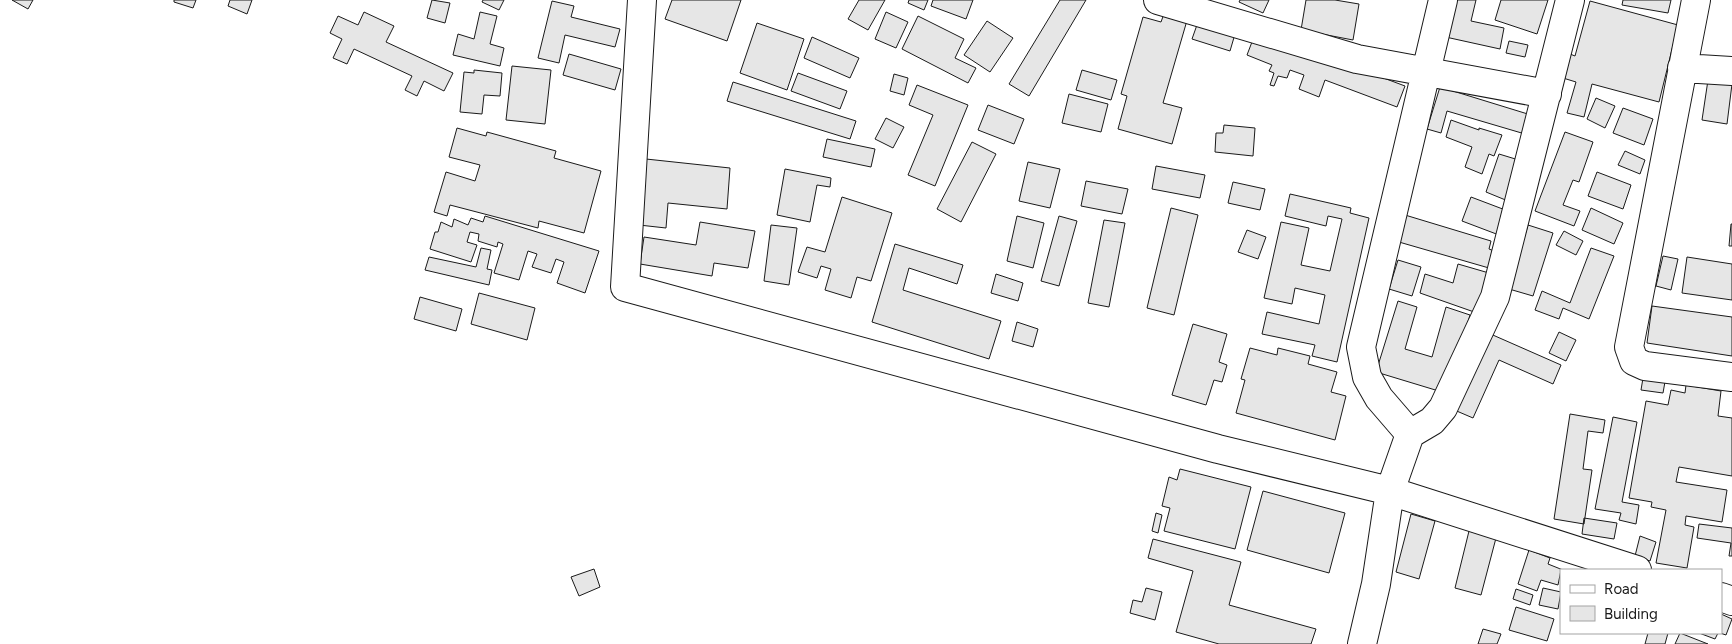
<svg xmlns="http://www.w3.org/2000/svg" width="1732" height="644" viewBox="0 0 1732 644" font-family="Figtree,sans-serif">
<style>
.building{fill:#e6e6e6;stroke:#1a1a1a}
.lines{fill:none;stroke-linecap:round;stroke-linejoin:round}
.street-casing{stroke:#1a1a1a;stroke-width:30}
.street{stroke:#fff;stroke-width:28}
</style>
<rect width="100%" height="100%" fill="#fff"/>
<path class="building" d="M 12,0 L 33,0 L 28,9 Z
M 174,0 L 196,0 L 193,8 L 174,2 Z
M 230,0 L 252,0 L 247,14 L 228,6 Z
M 432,0 L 450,3 L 445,23 L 427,18 Z
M 483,0 L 504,0 L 499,10 L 482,2 Z
M 672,0 L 741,0 L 727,41 L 665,19 Z
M 859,0 L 885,0 L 868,30 L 848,19 Z
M 909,0 L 928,0 L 924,10 L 908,3 Z
M 933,0 L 973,0 L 966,19 L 931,6 Z
M 1060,0 L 1086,0 L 1029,96 L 1009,84 Z
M 1240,0 L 1269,0 L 1263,13 L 1239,2 Z
M 1306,0 L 1335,0 L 1359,4 L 1353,40 L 1301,30 Z
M 1449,0 L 1476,0 L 1471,21 L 1504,28 L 1500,49 L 1441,36 Z
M 1501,0 L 1548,0 L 1537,34 L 1495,20 Z
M 1623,0 L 1671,0 L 1668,13 L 1622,5 Z
M 552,1 L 574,6 L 571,17 L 620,29 L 615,47 L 565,35 L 559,63 L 538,58 Z
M 1590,1 L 1678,25 L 1659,102 L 1592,84 L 1584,117 L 1567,113 L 1576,82 L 1563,78 L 1570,54 L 1575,56 Z
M 1165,11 L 1188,17 L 1163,103 L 1182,108 L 1172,144 L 1118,129 L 1127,96 L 1121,94 L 1143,17 L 1161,22 Z
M 364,12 L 394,26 L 386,42 L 453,73 L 444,91 L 424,81 L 417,96 L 405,90 L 412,76 L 354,49 L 347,64 L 333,58 L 342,39 L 330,33 L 338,16 L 358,25 Z
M 480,12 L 497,16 L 490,44 L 504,48 L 500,66 L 453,55 L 458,34 L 474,39 Z
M 886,12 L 908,22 L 896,48 L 875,39 Z
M 918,16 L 964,39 L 955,58 L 976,68 L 968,83 L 902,49 Z
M 987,21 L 1013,38 L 990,72 L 964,55 Z
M 1198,22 L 1235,34 L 1230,51 L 1192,39 Z
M 757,23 L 804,39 L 787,90 L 740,73 Z
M 1255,34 L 1314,52 L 1405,86 L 1397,107 L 1325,80 L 1319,97 L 1299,89 L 1304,75 L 1290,70 L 1287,78 L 1278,76 L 1274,86 L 1270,85 L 1274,73 L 1269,71 L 1272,65 L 1247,55 Z
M 812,37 L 859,58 L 850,78 L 804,58 Z
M 1509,41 L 1528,45 L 1525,57 L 1506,53 Z
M 569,54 L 621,69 L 615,90 L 563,75 Z
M 512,66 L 551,70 L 545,124 L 506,120 Z
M 474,70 L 502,73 L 500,96 L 484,95 L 482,114 L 460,112 L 464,72 L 474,73 Z
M 1082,70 L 1117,80 L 1111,100 L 1076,90 Z
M 798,73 L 847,91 L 840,109 L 791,91 Z
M 894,74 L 908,78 L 904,95 L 890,91 Z
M 1708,80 L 1732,84 L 1727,124 L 1702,120 Z
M 733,82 L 856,121 L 850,139 L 727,101 Z
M 917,85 L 968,105 L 935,186 L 908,175 L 933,115 L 909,105 Z
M 1440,87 L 1531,115 L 1525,134 L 1447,111 L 1441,133 L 1427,129 Z
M 1069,94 L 1108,104 L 1101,132 L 1062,123 Z
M 1596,98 L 1615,106 L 1605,128 L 1587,119 Z
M 988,105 L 1024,119 L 1014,144 L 978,130 Z
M 1623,108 L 1653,119 L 1644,145 L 1613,133 Z
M 886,118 L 904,127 L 893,148 L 875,139 Z
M 1451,120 L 1479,130 L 1479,128 L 1502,135 L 1494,156 L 1489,154 L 1482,174 L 1465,167 L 1472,147 L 1446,137 Z
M 1224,125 L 1255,128 L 1253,156 L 1215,152 L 1216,133 L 1223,133 Z
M 457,128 L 486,136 L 487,132 L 556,151 L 554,158 L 601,171 L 584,233 L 539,221 L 538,228 L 450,205 L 447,216 L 434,212 L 446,172 L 475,181 L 480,165 L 449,157 Z
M 1565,132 L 1593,142 L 1579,182 L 1573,180 L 1563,205 L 1580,211 L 1574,226 L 1535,211 Z
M 827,139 L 875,149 L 871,167 L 823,157 Z
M 972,142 L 996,154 L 961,222 L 937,209 Z
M 1625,151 L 1645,160 L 1640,174 L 1618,165 Z
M 1499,154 L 1522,161 L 1508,201 L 1486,192 Z
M 646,159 L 730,168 L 727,209 L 668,203 L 666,228 L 639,225 Z
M 1028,162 L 1060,169 L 1050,208 L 1019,201 Z
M 1156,166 L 1205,175 L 1200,198 L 1152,189 Z
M 785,169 L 831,178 L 830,187 L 817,185 L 810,222 L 777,215 Z
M 1597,172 L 1631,185 L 1623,209 L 1588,196 Z
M 1086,181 L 1128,189 L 1122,214 L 1081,206 Z
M 1233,182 L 1265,189 L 1260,210 L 1228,203 Z
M 1290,194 L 1351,208 L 1350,213 L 1369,218 L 1337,362 L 1312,356 L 1315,345 L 1262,334 L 1267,312 L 1319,324 L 1325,295 L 1295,288 L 1292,304 L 1264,298 L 1281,222 L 1309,228 L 1301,265 L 1330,271 L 1342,219 L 1328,216 L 1326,226 L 1285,216 Z
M 842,197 L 892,213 L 871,281 L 857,277 L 851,298 L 825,290 L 831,269 L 821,266 L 817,278 L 798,272 L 807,247 L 825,252 Z
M 1471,197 L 1508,211 L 1499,235 L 1462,221 Z
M 1171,208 L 1198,215 L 1174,315 L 1147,308 Z
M 1591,208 L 1623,223 L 1614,244 L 1582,230 Z
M 1405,215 L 1491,241 L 1489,249 L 1494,251 L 1489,268 L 1392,240 Z
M 485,216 L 599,251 L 585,293 L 557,283 L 564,262 L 556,259 L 551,273 L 532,267 L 537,254 L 528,251 L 519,280 L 494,273 L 503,244 L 498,242 L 497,247 L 478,241 L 479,234 L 470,232 L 467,242 L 477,245 L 471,262 L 430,249 L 435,232 L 438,232 L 441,222 L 452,227 L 454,219 L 468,225 L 471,218 L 483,222 Z
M 1017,216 L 1044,223 L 1033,268 L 1007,261 Z
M 1059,216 L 1077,221 L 1059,286 L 1041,281 Z
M 1104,220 L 1125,223 L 1109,307 L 1088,303 Z
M 700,222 L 755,231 L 748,268 L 714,263 L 712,276 L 640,264 L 644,237 L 696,245 Z
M 1731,224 L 1732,224 L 1732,246 L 1729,246 Z
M 771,225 L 797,228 L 789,285 L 764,281 Z
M 1528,225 L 1553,233 L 1533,296 L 1509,289 Z
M 1247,230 L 1266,237 L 1258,259 L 1238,252 Z
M 1564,231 L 1583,241 L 1576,255 L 1556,245 Z
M 895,244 L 963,265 L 957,284 L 909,268 L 903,290 L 1001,321 L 989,359 L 872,322 Z
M 481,248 L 491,250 L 487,269 L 492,270 L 489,285 L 425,270 L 429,257 L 476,267 Z
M 1591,248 L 1614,256 L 1589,319 L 1563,308 L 1559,319 L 1535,310 L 1542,291 L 1570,303 Z
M 1663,256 L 1678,259 L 1671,290 L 1656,286 Z
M 1687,257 L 1732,264 L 1732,300 L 1682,293 Z
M 1398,260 L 1421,267 L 1412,296 L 1389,289 Z
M 1458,264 L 1489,273 L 1477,313 L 1420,293 L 1425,274 L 1453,283 Z
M 996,274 L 1023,283 L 1018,301 L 991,293 Z
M 479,293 L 535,308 L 527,340 L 471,324 Z
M 420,297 L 462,309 L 456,331 L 414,319 Z
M 1398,301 L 1417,307 L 1405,349 L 1432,357 L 1446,307 L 1470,315 L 1454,369 L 1442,392 L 1376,372 Z
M 1652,306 L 1732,317 L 1732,356 L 1647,343 Z
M 1017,322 L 1038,329 L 1033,347 L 1012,341 Z
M 1193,324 L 1227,334 L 1219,362 L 1227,365 L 1222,382 L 1214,380 L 1206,405 L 1172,395 Z
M 1486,332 L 1561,365 L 1553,384 L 1499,360 L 1473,418 L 1452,409 Z
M 1559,332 L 1576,340 L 1566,361 L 1549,353 Z
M 1250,348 L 1277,355 L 1278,348 L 1310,356 L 1308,364 L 1337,372 L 1331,392 L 1346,396 L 1335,440 L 1236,413 L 1245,380 L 1241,379 Z
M 1644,372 L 1666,376 L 1663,393 L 1641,390 Z
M 1686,385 L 1721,391 L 1718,416 L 1732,418 L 1732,476 L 1679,467 L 1676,482 L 1727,490 L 1722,522 L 1686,516 L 1685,525 L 1694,527 L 1687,568 L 1656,563 L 1666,510 L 1651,507 L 1652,502 L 1629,498 L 1646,401 L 1668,405 L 1671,390 L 1685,393 Z
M 1570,414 L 1605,420 L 1603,433 L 1588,431 L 1583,469 L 1592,470 L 1584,524 L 1554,519 Z
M 1613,417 L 1637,422 L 1622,502 L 1639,505 L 1636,524 L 1619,520 L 1621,513 L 1595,509 Z
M 1180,469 L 1251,487 L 1235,549 L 1164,531 L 1170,508 L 1162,506 L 1169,477 L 1177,480 Z
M 1263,491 L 1345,513 L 1329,573 L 1247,550 Z
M 1156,513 L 1162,515 L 1158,533 L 1152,531 Z
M 1411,514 L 1435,521 L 1419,579 L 1396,572 Z
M 1584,518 L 1617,523 L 1614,539 L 1582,534 Z
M 1699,524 L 1732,528 L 1732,556 L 1729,556 L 1731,543 L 1697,538 Z
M 1469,531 L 1496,538 L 1481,595 L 1455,588 Z
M 1640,536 L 1656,542 L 1650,561 L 1635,556 Z
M 1153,539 L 1241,562 L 1229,605 L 1316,629 L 1311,644 L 1219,644 L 1176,632 L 1193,571 L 1148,558 Z
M 1529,550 L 1550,558 L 1548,564 L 1563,570 L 1561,570 L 1558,585 L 1541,580 L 1537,591 L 1518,584 Z
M 594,569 L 600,587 L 579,596 L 571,577 Z
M 1146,588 L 1162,592 L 1155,620 L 1130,613 L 1133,600 L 1142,602 Z
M 1543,588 L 1561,592 L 1558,609 L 1539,605 Z
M 1516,589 L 1533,595 L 1530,605 L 1513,599 Z
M 1516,607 L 1554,619 L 1547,641 L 1509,630 Z
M 1721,614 L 1732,619 L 1726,635 L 1720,633 Z
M 1483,629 L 1501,634 L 1497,644 L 1478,644 Z
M 1648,633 L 1668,633 L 1665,644 L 1645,644 Z
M 1680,633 L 1708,644 L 1675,644 Z
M 1699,633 L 1718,633 L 1715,639 Z"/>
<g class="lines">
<g class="street-casing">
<path id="street" d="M 642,0 L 625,287 L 1218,449 L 1390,491 L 1637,570
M 1158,0 L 1357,59 L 1547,94
M 1696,0 L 1629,347 L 1634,361 L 1645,366 L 1732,377
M 1682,68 L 1732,71
M 1410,434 L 1379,398 L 1367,377 L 1361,347 L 1443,0
M 1721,597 L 1732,601
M 1362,644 L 1376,584 L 1390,491 L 1410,434 L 1432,421 L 1443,408 L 1495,297 L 1570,0"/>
</g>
<use href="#street" class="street"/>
</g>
<rect x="1560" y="569" width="162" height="65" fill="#ffffff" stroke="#a3a3a3"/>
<rect x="1570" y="585" width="25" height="8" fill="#ffffff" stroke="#a3a3a3"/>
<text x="1604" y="594" font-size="15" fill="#1a1a1a">Road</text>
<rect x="1570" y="606" width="25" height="15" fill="#e6e6e6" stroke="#a3a3a3"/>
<text x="1604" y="619" font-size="15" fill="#1a1a1a">Building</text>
</svg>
